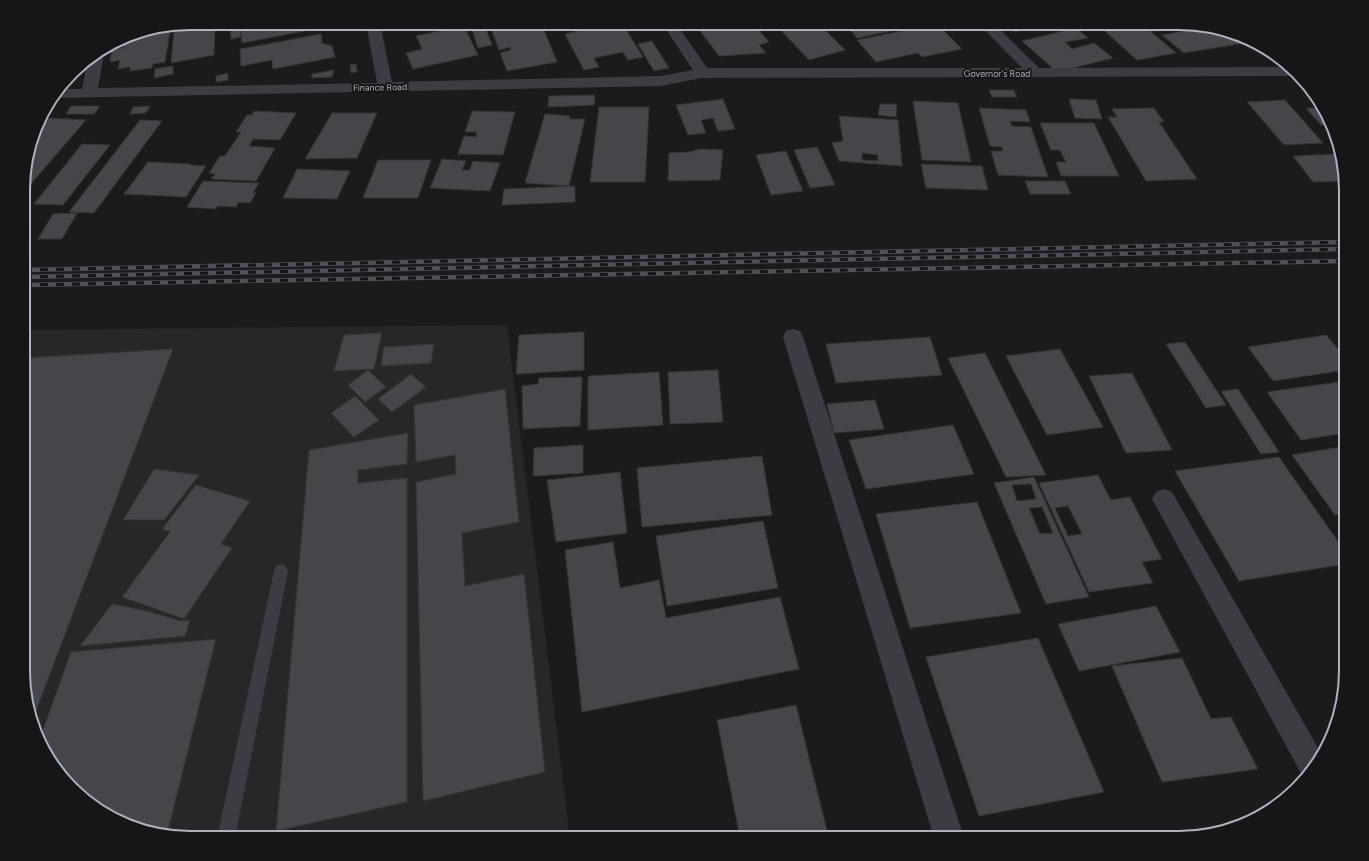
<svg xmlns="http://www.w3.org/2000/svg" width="1369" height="861" viewBox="0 0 1369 861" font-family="Figtree,sans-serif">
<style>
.built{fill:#27272a}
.building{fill:#45464a;stroke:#353539;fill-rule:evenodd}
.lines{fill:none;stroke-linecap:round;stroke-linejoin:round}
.lane{fill:#3c3d43;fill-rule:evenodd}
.street{fill:#3c3d43;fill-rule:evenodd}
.rail-casing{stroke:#4e5158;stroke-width:4.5}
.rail{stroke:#161618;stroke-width:3;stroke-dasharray:8;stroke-linecap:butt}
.labels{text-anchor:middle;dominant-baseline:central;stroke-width:4;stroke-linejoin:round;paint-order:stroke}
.far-street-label{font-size:9px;fill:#adb2bd;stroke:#161618}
.rim{fill:none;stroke:#adb2bd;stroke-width:2}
</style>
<rect width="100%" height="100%" fill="#1b1b1d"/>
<path class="built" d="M 507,325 L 570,838 L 190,838 L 147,832 L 98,810 L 46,755 L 24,692 L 24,330 Z"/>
<path class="building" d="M 230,23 L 240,23 L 241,37 L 231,39 Z
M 240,23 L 331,23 L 331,26 L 242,43 Z
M 489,23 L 541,23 L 557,62 L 507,71 L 500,53 L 511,50 L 510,47 L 499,50 Z
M 598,23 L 622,23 L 643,57 L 628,60 L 623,52 L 594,58 L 599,67 L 584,70 L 565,34 L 600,26 Z
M 629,23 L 640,23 L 642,26 L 632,28 Z
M 701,23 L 753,23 L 769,42 L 759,45 L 766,53 L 719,56 L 695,24 Z
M 774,23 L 818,23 L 845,50 L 809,60 Z
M 855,23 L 930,23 L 857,38 L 846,25 Z
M 1004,23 L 1053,23 L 1014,32 Z
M 1096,23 L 1141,23 L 1176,53 L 1137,60 Z
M 1149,23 L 1169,23 L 1175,28 L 1159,31 Z
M 215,24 L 214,55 L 171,63 L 174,30 Z
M 484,24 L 492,45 L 478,48 L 471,26 Z
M 937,24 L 962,49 L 922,57 L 918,53 L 876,62 L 857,40 Z
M 464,26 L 478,55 L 413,69 L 406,53 L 422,49 L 416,36 Z
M 1208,27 L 1222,29 L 1251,42 L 1184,53 L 1162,35 Z
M 1076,28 L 1088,38 L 1065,42 L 1072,49 L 1094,43 L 1113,58 L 1057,72 L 1022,41 Z
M 170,31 L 165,62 L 153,64 L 152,68 L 130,71 L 130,67 L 118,69 L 120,60 L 110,62 L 112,49 L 123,48 L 125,37 Z
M 321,34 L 322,43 L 332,46 L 335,57 L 273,69 L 272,60 L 241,66 L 240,49 Z
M 652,41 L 669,68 L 654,71 L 638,44 Z
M 356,64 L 357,72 L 351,73 L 350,65 Z
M 173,66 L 173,74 L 154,78 L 155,69 Z
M 334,70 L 332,77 L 312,78 L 312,74 Z
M 228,73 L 228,80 L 216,82 L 216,76 Z
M 989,90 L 1014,90 L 1017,97 L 992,97 Z
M 595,95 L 594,105 L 548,107 L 549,96 Z
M 723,99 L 735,129 L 718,131 L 713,118 L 701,120 L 706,133 L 688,135 L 676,105 Z
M 1069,99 L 1096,100 L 1102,119 L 1075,118 Z
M 1285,100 L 1323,143 L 1284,145 L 1247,102 Z
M 913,101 L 958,103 L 971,162 L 922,160 Z
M 880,104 L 897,104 L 896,117 L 878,115 Z
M 71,106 L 100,106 L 94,114 L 66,114 Z
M 150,106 L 146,113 L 130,114 L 133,107 Z
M 599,107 L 649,107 L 645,182 L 590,182 Z
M 979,108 L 1026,110 L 1030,122 L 1010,121 L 1012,126 L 1031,127 L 1048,177 L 998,175 L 991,151 L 1003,151 L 1002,147 L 990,146 Z
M 1154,108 L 1164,122 L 1159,122 L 1197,179 L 1146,181 L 1108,117 L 1117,117 L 1112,109 Z
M 1306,108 L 1324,108 L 1329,124 L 1321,125 Z
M 254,111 L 296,113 L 280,140 L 253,139 L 249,146 L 275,148 L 256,181 L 211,179 L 215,174 L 209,173 L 220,156 L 225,156 L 241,132 L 236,132 L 247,115 L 252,115 Z
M 472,111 L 515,112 L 503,155 L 458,154 L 464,136 L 476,137 L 477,132 L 465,132 Z
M 332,113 L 377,113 L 357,158 L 305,159 Z
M 545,114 L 570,116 L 569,119 L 585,119 L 569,186 L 525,183 Z
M 839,116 L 898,120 L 902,166 L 839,161 L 832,143 L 843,141 ZM 862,153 L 878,155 L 878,161 L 862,160 Z
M 49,118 L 86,120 L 24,192 L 24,169 L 35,133 Z
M 140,120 L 162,121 L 94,213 L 69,212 Z
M 1040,123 L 1094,123 L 1119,176 L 1061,176 L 1056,162 L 1066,162 L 1060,150 L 1051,150 Z
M 82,144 L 110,145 L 63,205 L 34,204 Z
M 817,147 L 835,185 L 810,188 L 794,150 Z
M 700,149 L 723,150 L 720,180 L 668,181 L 669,153 L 689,152 Z
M 786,151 L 803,191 L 771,195 L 756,155 Z
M 1338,154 L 1346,181 L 1313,182 L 1293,156 Z
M 442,159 L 466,161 L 462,170 L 470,170 L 473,161 L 500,163 L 490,191 L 430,188 Z
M 378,160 L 431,160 L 418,198 L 363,198 Z
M 148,162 L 191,164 L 190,165 L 206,166 L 186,197 L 124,194 Z
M 921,164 L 982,166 L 988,190 L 926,188 Z
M 297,169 L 350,171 L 337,199 L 283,198 Z
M 203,181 L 259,183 L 253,193 L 256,193 L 250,203 L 239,202 L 236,207 L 217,206 L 216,209 L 187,207 Z
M 1025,181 L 1065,181 L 1071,194 L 1030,194 Z
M 575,186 L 575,202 L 502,205 L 504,189 Z
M 77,213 L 62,239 L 38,239 L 53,214 Z
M 584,332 L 584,370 L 516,374 L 519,335 Z
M 382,333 L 374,369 L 334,371 L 344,335 Z
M 1326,335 L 1346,358 L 1346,370 L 1273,381 L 1248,347 Z
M 930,337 L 942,375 L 836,383 L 826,344 Z
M 1185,342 L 1226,405 L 1206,408 L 1166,344 Z
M 434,344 L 431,363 L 381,366 L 384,347 Z
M 173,349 L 33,719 L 24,692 L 24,358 Z
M 1060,349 L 1103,427 L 1047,435 L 1006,356 Z
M 985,353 L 1046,475 L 1006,477 L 948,358 Z
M 368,370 L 386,387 L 365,402 L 348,385 Z
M 718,370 L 723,422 L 670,424 L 668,372 Z
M 659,372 L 663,425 L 588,430 L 588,376 Z
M 1132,373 L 1172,450 L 1126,453 L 1089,376 Z
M 411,374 L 426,387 L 392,412 L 378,399 Z
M 582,377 L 580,426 L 523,429 L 522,386 L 538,384 L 539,378 Z
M 1346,381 L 1346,433 L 1301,440 L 1267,392 Z
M 505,389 L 519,522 L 462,533 L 465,586 L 524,574 L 545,772 L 423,801 L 416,482 L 456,474 L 455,455 L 416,462 L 414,405 Z
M 1238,389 L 1279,452 L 1261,454 L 1221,391 Z
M 355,396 L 379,420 L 354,437 L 331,413 Z
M 875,400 L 884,429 L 834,433 L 827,404 Z
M 953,425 L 974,474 L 866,489 L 849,440 Z
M 408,433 L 407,464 L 358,470 L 358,483 L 407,478 L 407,802 L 276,831 L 309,450 Z
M 583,445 L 583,473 L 533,476 L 534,448 Z
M 1346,446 L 1346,513 L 1335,515 L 1292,455 Z
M 762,456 L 772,515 L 642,527 L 637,468 Z
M 1279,457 L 1346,553 L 1346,564 L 1239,581 L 1175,471 Z
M 154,469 L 199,475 L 164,520 L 123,520 Z
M 620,472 L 627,533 L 556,542 L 547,480 Z
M 1098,475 L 1111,500 L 1130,497 L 1162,559 L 1142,562 L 1153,583 L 1089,592 L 1039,483 ZM 1068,506 L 1082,534 L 1068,536 L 1055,508 Z
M 1034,477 L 1089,597 L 1046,604 L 994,483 ZM 1031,484 L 1036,499 L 1017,501 L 1012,485 ZM 1042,507 L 1053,533 L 1040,534 L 1029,508 Z
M 196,485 L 250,501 L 221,544 L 232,548 L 184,619 L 122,597 L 170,532 L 162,529 Z
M 977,502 L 1021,613 L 910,628 L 876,514 Z
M 763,521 L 778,588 L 667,606 L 656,536 Z
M 613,542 L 620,588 L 659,580 L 666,618 L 780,597 L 799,669 L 582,712 L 565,550 Z
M 112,604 L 147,611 L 181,621 L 190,620 L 185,636 L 80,646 Z
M 1156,606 L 1180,652 L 1079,671 L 1058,624 Z
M 1038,638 L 1104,792 L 979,816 L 926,657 Z
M 216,639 L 167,835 L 147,832 L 98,810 L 46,755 L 40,738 L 71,652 Z
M 1182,658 L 1211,719 L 1231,717 L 1258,769 L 1162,782 L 1112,666 Z
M 796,705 L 828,835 L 816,838 L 740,838 L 717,720 Z"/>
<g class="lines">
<path class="lane" d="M 281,564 L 286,566 L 288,571 L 235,838 L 217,838 L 274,571 L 276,566 Z"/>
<path class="street" d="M 366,23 L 380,23 L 392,82 L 661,76 L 693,70 L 662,23 L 676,23 L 707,68 L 1022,68 L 978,23 L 993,23 L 1039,68 L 1287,67 L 1295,76 L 702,78 L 661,86 L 54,98 L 61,89 L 82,89 L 88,59 L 102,51 L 104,54 L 98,88 L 377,83 Z
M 793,329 L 800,331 L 803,337 L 964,838 L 934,838 L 783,337 L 786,331 Z
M 1164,489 L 1172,492 L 1322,755 L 1318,763 L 1303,777 L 1156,506 L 1152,499 L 1156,492 Z"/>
<g class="rail-casing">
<path id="rail" d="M 24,270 L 1346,242
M 24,277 L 1346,249
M 24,285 L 1346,261"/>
</g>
<use href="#rail" class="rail"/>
</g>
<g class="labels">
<g class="far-street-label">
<text x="997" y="73">Governor's Road</text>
<text transform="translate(380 87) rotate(-1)">Finance Road</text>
</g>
</g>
<path d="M0 0H1369V861H0ZM190 30H1179A160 160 0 0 1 1339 190V671A160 160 0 0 1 1179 831H190A160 160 0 0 1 30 671V190A160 160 0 0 1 190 30Z" fill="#161618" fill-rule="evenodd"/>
<path class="rim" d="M190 30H1179A160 160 0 0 1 1339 190V671A160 160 0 0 1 1179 831H190A160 160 0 0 1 30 671V190A160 160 0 0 1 190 30Z"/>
</svg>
